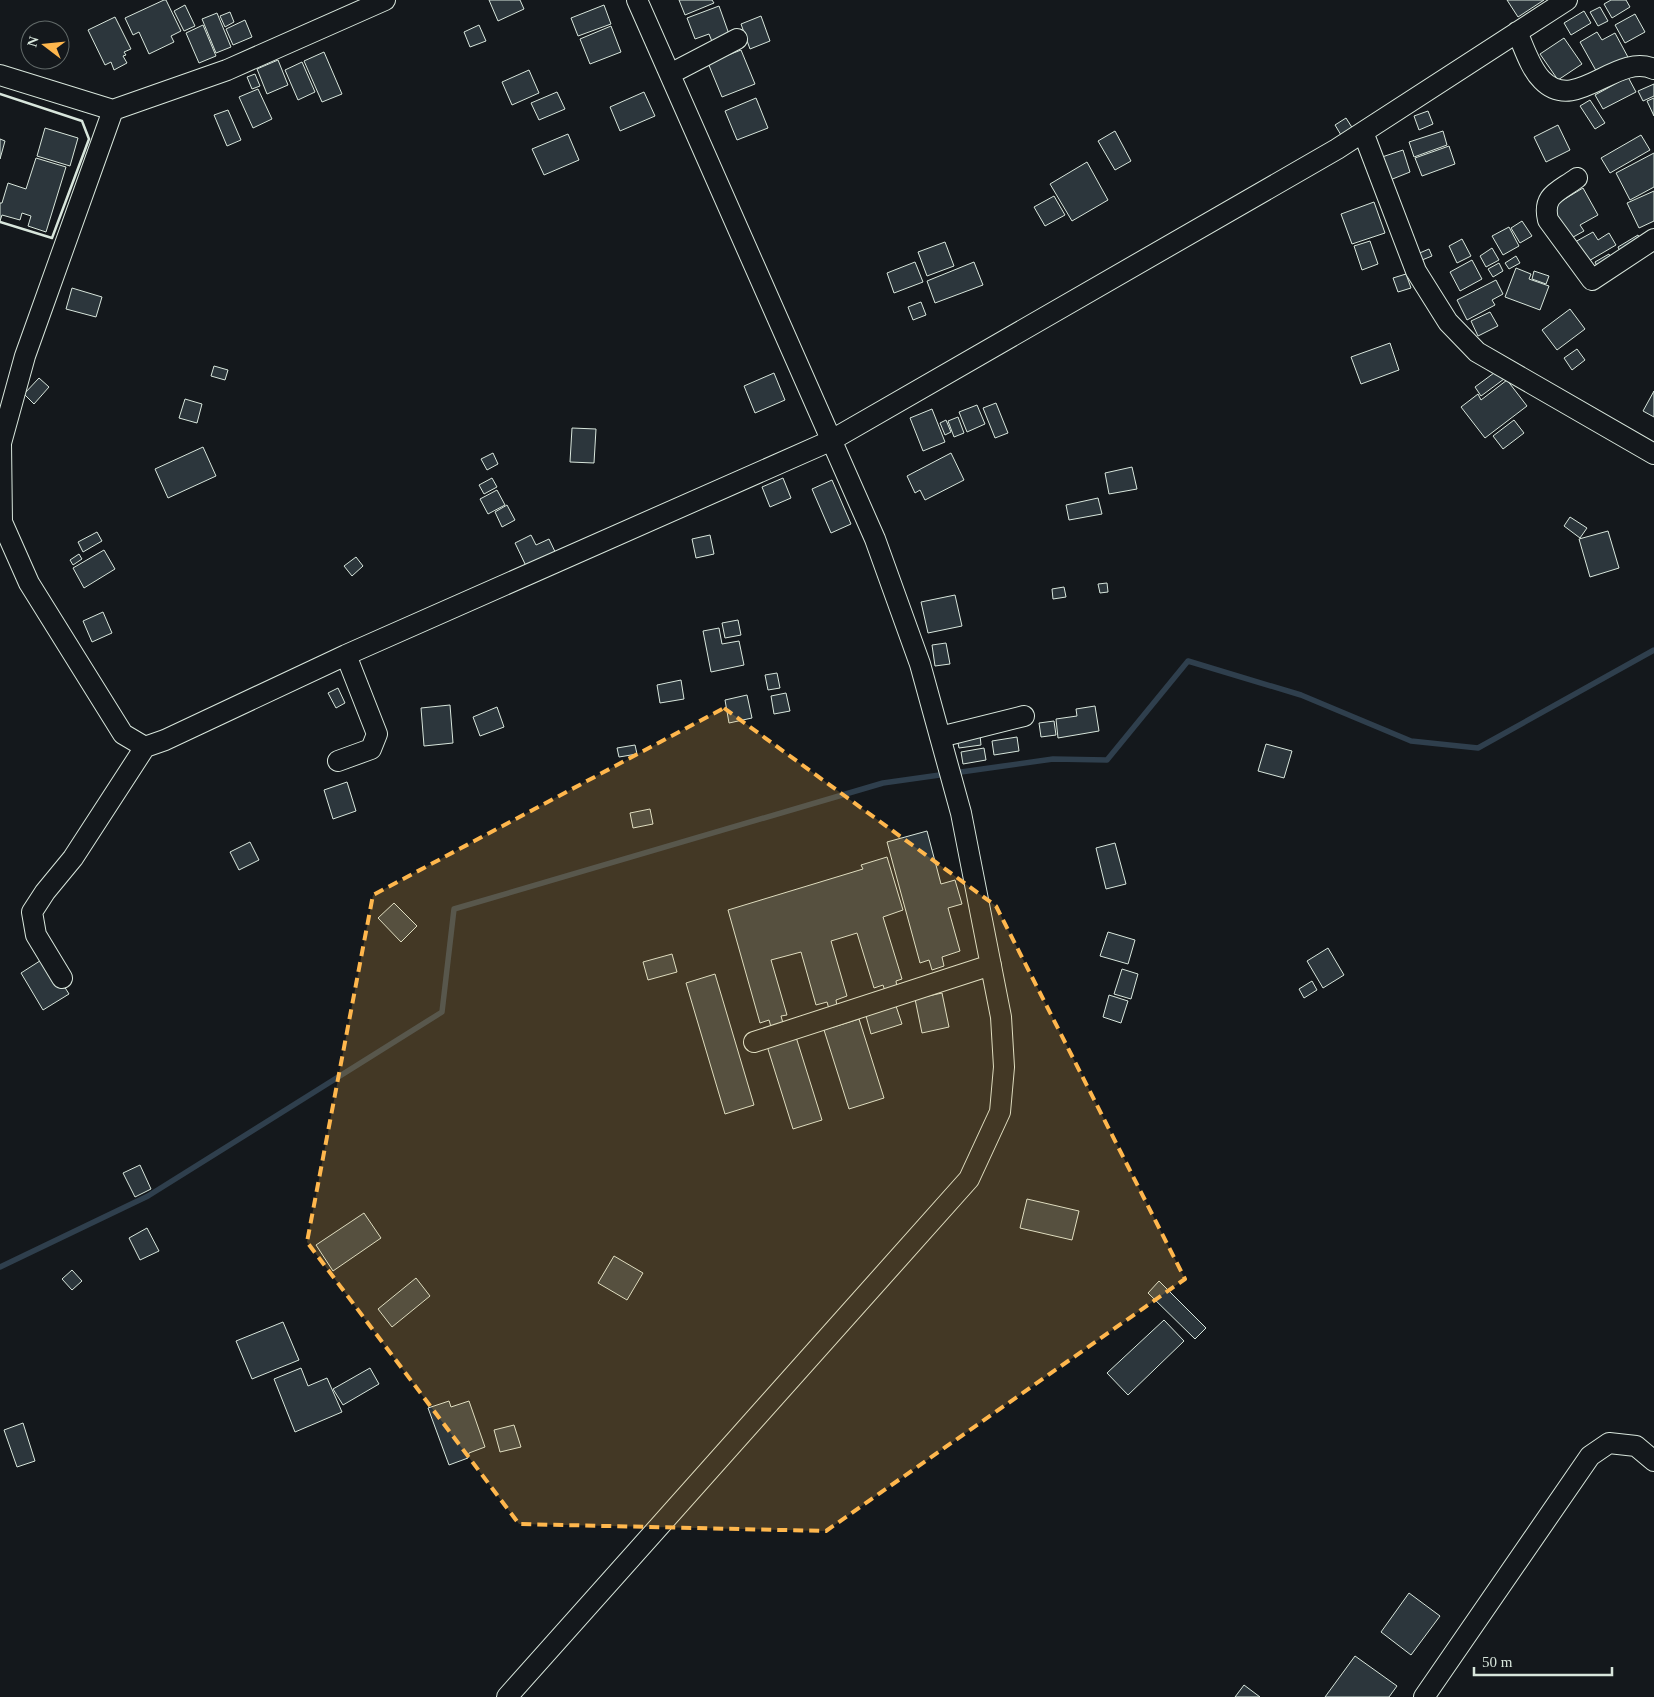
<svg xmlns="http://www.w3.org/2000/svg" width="1654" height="1697" viewBox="0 0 1654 1697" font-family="Georgia,serif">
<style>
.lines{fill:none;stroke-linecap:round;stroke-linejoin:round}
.stream{stroke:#2f3f4d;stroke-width:5.5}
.building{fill:#2c363c;stroke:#d8e6dc}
.minor-casing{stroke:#d8e6dc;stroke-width:22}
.minor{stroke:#14181c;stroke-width:20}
.wall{stroke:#d8e6dc;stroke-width:2.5}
.marked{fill:#ffb74d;fill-opacity:0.2;stroke:#ffb74d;stroke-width:4;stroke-dasharray:10 6;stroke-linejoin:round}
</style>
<rect width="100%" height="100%" fill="#14181c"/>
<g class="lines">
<path class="stream" d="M 0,1267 L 148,1196 L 442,1012 L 454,909 L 883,783 L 1053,759 L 1107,760 L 1188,661 L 1301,695 L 1411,741 L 1478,748 L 1654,650"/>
</g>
<path class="building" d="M 164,0 L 166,0 L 181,31 L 171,36 L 174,42 L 149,54 L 139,32 L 133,35 L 125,18 Z
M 489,0 L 520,0 L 524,9 L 498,21 Z
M 679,0 L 712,0 L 714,3 L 685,15 Z
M 1507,0 L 1544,0 L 1518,17 Z
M 1611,0 L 1626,0 L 1630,7 L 1612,18 L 1604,4 Z
M 185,5 L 195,26 L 184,31 L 174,11 Z
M 604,5 L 611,24 L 578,36 L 571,18 Z
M 719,6 L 730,37 L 713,44 L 709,34 L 695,39 L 687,18 Z
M 1600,7 L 1608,21 L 1598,26 L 1590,12 Z
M 1584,11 L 1591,23 L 1571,35 L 1564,23 Z
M 230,12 L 234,22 L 225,27 L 220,16 Z
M 217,13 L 231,47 L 216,53 L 202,19 Z
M 1635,14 L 1645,32 L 1625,43 L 1615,25 Z
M 761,16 L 770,41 L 750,49 L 741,24 Z
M 115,17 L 131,49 L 124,52 L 126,55 L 123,56 L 127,63 L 114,70 L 111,62 L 105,65 L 88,30 Z
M 245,20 L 252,37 L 233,45 L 226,29 Z
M 203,25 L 216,56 L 199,63 L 186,33 Z
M 479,25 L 486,41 L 470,47 L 464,32 Z
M 611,26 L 621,52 L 590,64 L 580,39 Z
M 1597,32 L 1602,40 L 1615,33 L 1629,59 L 1599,76 L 1580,42 Z
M 1564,38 L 1582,64 L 1558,80 L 1540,54 Z
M 741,50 L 755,84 L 722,97 L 708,63 Z
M 324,52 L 342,94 L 322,102 L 304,61 Z
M 278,60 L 288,85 L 267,94 L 257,69 Z
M 302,62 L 315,92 L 298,100 L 285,70 Z
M 529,70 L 539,93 L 512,105 L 502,82 Z
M 255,74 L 260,86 L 252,89 L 247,77 Z
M 1628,77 L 1636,92 L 1603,109 L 1595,95 Z
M 1654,84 L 1654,96 L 1643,101 L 1638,91 Z
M 258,89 L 272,119 L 253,128 L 239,97 Z
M 557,92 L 565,109 L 539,120 L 531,103 Z
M 644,92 L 655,116 L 620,131 L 610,107 Z
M 756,98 L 768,128 L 737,140 L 725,111 Z
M 1654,98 L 1654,116 L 1647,101 Z
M 1590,100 L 1605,123 L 1595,129 L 1580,106 Z
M 228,110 L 241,140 L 227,146 L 214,115 Z
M 1428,111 L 1433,124 L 1419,130 L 1414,116 Z
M 1346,118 L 1353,129 L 1341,135 L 1335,125 Z
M 1558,125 L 1570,150 L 1546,162 L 1534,137 Z
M 45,128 L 78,138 L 70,166 L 37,156 Z
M 1115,131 L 1131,161 L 1115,170 L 1098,141 Z
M 1443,131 L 1447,145 L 1414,157 L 1409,142 Z
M 568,134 L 579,160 L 544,175 L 532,149 Z
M 1641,135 L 1650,150 L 1610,173 L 1601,158 Z
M 0,139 L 5,141 L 0,159 Z
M 1449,146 L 1455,164 L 1422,176 L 1415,158 Z
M 1403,150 L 1410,172 L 1390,180 L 1382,157 Z
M 1654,153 L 1654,187 L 1630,200 L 1616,173 Z
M 36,158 L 66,167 L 46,232 L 28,226 L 31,216 L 22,213 L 20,220 L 2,215 L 0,221 L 0,203 L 2,203 L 8,183 L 26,189 Z
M 1087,162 L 1108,200 L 1072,221 L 1050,184 Z
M 1583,188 L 1598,215 L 1580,225 L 1584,231 L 1566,241 L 1548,209 Z
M 1654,191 L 1654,221 L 1639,228 L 1627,203 Z
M 1054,196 L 1065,215 L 1045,226 L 1034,207 Z
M 1374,202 L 1385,233 L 1352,244 L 1341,214 Z
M 1522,221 L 1532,236 L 1520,243 L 1511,228 Z
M 1509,227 L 1519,246 L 1503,255 L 1492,236 Z
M 1593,232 L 1598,240 L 1609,233 L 1616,245 L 1587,262 L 1575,242 Z
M 1638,235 L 1643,244 L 1622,256 L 1618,247 Z
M 1462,239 L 1471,256 L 1457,263 L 1449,246 Z
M 1370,241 L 1378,264 L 1362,270 L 1354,246 Z
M 945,242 L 954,266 L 927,276 L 918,252 Z
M 1492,248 L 1499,260 L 1486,267 L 1480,256 Z
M 1429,249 L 1432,256 L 1417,262 L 1415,255 Z
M 1609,254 L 1613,263 L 1599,270 L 1595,262 Z
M 1516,256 L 1520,263 L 1509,269 L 1505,263 Z
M 1472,260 L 1482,279 L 1460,291 L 1450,272 Z
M 915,262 L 923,282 L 894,293 L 887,273 Z
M 974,262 L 983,285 L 935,303 L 927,281 Z
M 1499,263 L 1503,271 L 1493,277 L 1488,269 Z
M 1516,268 L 1531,274 L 1529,279 L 1549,286 L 1540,310 L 1505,297 Z
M 1534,271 L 1549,276 L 1546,284 L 1532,279 Z
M 1406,274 L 1411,288 L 1398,292 L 1393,278 Z
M 1496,280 L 1503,294 L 1492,300 L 1495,305 L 1467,320 L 1457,300 Z
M 72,288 L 102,297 L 96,317 L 66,309 Z
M 921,302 L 926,315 L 913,320 L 908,307 Z
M 1570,309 L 1585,329 L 1557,350 L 1542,330 Z
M 1490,312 L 1498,326 L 1478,336 L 1471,321 Z
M 1390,343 L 1399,370 L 1361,384 L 1351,357 Z
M 1577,349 L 1585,360 L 1572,370 L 1564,358 Z
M 214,366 L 228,370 L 225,380 L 211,376 Z
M 1498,370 L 1504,379 L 1481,396 L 1475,387 Z
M 774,373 L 785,400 L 755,413 L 744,386 Z
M 39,378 L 49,387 L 34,404 L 24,394 Z
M 1507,380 L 1527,406 L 1485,438 L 1461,407 L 1478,394 L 1481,400 Z
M 1654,391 L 1654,417 L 1643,411 Z
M 185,399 L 202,404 L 197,423 L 179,418 Z
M 996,403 L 1008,433 L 995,438 L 983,408 Z
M 977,405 L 985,424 L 967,432 L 959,412 Z
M 932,409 L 945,442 L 923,451 L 910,418 Z
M 958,417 L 964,433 L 954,437 L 948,421 Z
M 946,420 L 951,432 L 945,435 L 940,423 Z
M 1514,420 L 1524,433 L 1503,449 L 1493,436 Z
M 572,428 L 596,429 L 594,463 L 570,462 Z
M 203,447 L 216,476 L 168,498 L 155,469 Z
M 493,453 L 498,464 L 487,470 L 481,459 Z
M 951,453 L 964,480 L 925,500 L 920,490 L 915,493 L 907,476 Z
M 1132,467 L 1137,489 L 1109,494 L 1105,473 Z
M 492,478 L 497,487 L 484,494 L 479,485 Z
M 783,478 L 791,498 L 770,507 L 762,487 Z
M 832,480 L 851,524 L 831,533 L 812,489 Z
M 497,490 L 505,505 L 488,514 L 480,499 Z
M 1098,498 L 1102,514 L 1069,520 L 1066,505 Z
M 507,505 L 515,520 L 502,527 L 495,512 Z
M 1570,517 L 1587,528 L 1580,538 L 1564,526 Z
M 1608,531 L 1619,568 L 1590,577 L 1579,539 Z
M 97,532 L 102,541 L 83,552 L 78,542 Z
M 531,535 L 536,545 L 549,539 L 558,558 L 526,566 L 515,543 Z
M 710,535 L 714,554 L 696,558 L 692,539 Z
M 104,550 L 115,569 L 84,588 L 73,568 Z
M 79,554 L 82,559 L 73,565 L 70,560 Z
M 356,557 L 363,566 L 352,576 L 344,566 Z
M 1107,583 L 1108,592 L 1100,593 L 1098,584 Z
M 1064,587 L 1066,597 L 1053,599 L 1052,589 Z
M 955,595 L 962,626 L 928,633 L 921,602 Z
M 103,612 L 112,633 L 92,642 L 83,621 Z
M 738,620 L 741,635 L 725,638 L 722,623 Z
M 719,628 L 722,644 L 739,641 L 744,665 L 711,672 L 703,631 Z
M 946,643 L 950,664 L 935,666 L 932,645 Z
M 777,673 L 780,688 L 768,690 L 765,675 Z
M 681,680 L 684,699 L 660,703 L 657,685 Z
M 338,688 L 345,703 L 336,708 L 328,693 Z
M 786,693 L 790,711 L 774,714 L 771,696 Z
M 747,695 L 752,718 L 729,723 L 725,700 Z
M 450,705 L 453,743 L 424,746 L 421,708 Z
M 1095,706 L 1099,731 L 1058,738 L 1056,719 L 1077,716 L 1076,709 Z
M 497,707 L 504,727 L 480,736 L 473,717 Z
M 1054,721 L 1056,735 L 1041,737 L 1039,723 Z
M 980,735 L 981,745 L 959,748 L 957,738 Z
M 1017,737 L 1019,751 L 994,755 L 992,741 Z
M 1266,744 L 1292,751 L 1284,778 L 1258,771 Z
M 635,745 L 637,754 L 619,757 L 617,748 Z
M 984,748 L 986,760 L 963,764 L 961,752 Z
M 347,782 L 356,811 L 333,819 L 324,790 Z
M 650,809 L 653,824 L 633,828 L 630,813 Z
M 927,831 L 941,884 L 955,880 L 962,904 L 948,908 L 960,951 L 942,957 L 944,966 L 932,970 L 929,960 L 920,963 L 887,842 Z
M 250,842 L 259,860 L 239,870 L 230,852 Z
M 1115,843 L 1126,884 L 1106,889 L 1096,848 Z
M 887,857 L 903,910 L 883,917 L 902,979 L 896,981 L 897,987 L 885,991 L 883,985 L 874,988 L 857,933 L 831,941 L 847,996 L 836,1000 L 837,1006 L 829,1009 L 827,1002 L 816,1005 L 801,952 L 771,960 L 787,1015 L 781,1016 L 783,1023 L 771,1027 L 769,1020 L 760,1023 L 728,910 L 863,869 L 861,865 Z
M 394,903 L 417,926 L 401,942 L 378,918 Z
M 1108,932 L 1135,940 L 1128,964 L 1100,956 Z
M 1328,948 L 1344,975 L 1323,988 L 1307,961 Z
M 672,954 L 677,972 L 648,980 L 643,962 Z
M 46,957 L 69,994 L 43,1010 L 21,973 Z
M 1122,969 L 1138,974 L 1131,999 L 1114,994 Z
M 715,974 L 754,1105 L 725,1114 L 686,983 Z
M 1312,981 L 1317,990 L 1304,998 L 1299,989 Z
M 942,993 L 949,1027 L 922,1033 L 915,999 Z
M 1109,995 L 1128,1001 L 1121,1023 L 1103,1017 Z
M 896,1006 L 902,1024 L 871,1034 L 866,1016 Z
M 859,1019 L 884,1098 L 849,1109 L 824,1030 Z
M 796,1037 L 822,1120 L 793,1129 L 767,1046 Z
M 140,1165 L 151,1189 L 135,1197 L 123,1173 Z
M 1027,1199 L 1079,1211 L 1072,1240 L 1020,1228 Z
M 364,1213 L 381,1238 L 333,1271 L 316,1245 Z
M 147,1228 L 159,1251 L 140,1260 L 129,1238 Z
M 614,1256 L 643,1273 L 627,1300 L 598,1283 Z
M 72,1270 L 82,1281 L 72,1290 L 62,1279 Z
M 416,1278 L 430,1296 L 392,1327 L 378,1309 Z
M 1159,1281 L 1206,1328 L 1195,1339 L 1148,1293 Z
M 1164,1320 L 1184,1341 L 1128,1395 L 1107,1373 Z
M 283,1322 L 299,1360 L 252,1379 L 236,1341 Z
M 301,1368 L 308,1386 L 327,1378 L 342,1412 L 295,1432 L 274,1379 Z
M 370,1368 L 379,1384 L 343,1405 L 333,1389 Z
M 449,1401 L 451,1407 L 469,1401 L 485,1447 L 469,1453 L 468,1458 L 449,1465 L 428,1408 Z
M 23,1423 L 35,1461 L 17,1467 L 4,1430 Z
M 514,1425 L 521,1447 L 500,1452 L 494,1430 Z
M 1409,1593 L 1440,1616 L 1411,1655 L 1381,1632 Z
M 1355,1656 L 1397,1686 L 1389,1697 L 1325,1697 Z
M 1244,1685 L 1260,1697 L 1235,1697 Z"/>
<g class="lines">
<g class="minor-casing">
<path id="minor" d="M 1517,32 C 1524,47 1530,68 1542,80 C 1576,115 1616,52 1654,69
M 670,74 L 737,39
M 0,75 L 113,110 L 227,70 L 385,0
M 113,110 L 25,356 L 1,443 L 2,522 L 29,583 L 123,734 L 145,747 L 165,740 L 346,655 L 830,441 L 1337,149 L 1567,0
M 1363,132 L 1416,271 L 1448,322 L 1477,352 L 1654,454
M 1577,178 C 1558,192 1542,195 1548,220 L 1592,280 L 1654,239
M 940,737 L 1024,716
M 338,761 L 371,749 L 377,734 L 346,655
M 62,978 L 36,935 L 32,912 L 45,892 L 73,858 L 145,747
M 754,1042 L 991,965
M 507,1697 L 969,1179 L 1000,1112 L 1004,1067 L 1001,1017 L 961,813 L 920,664 L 875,539 L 637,0
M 1424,1697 L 1590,1456 L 1609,1443 L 1636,1446 L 1654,1461"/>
</g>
<use href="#minor" class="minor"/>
<path class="wall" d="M 0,94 L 82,121 L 89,139 L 52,238 L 0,222"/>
</g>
<path class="marked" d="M 724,708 L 996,906 L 1185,1279 L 826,1531 L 519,1524 L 307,1242 L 373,895 Z"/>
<g transform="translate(45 45) rotate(286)"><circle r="24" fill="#14181c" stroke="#626a69"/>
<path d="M0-4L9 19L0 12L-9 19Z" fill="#ffb74d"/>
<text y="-8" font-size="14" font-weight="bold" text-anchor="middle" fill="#d8e6dc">N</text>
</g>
<path d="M1474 1667v8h138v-8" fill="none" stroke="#d8e6dc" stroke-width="2.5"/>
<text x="1482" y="1667" font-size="15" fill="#d8e6dc" stroke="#14181c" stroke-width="4" paint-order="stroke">50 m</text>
</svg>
